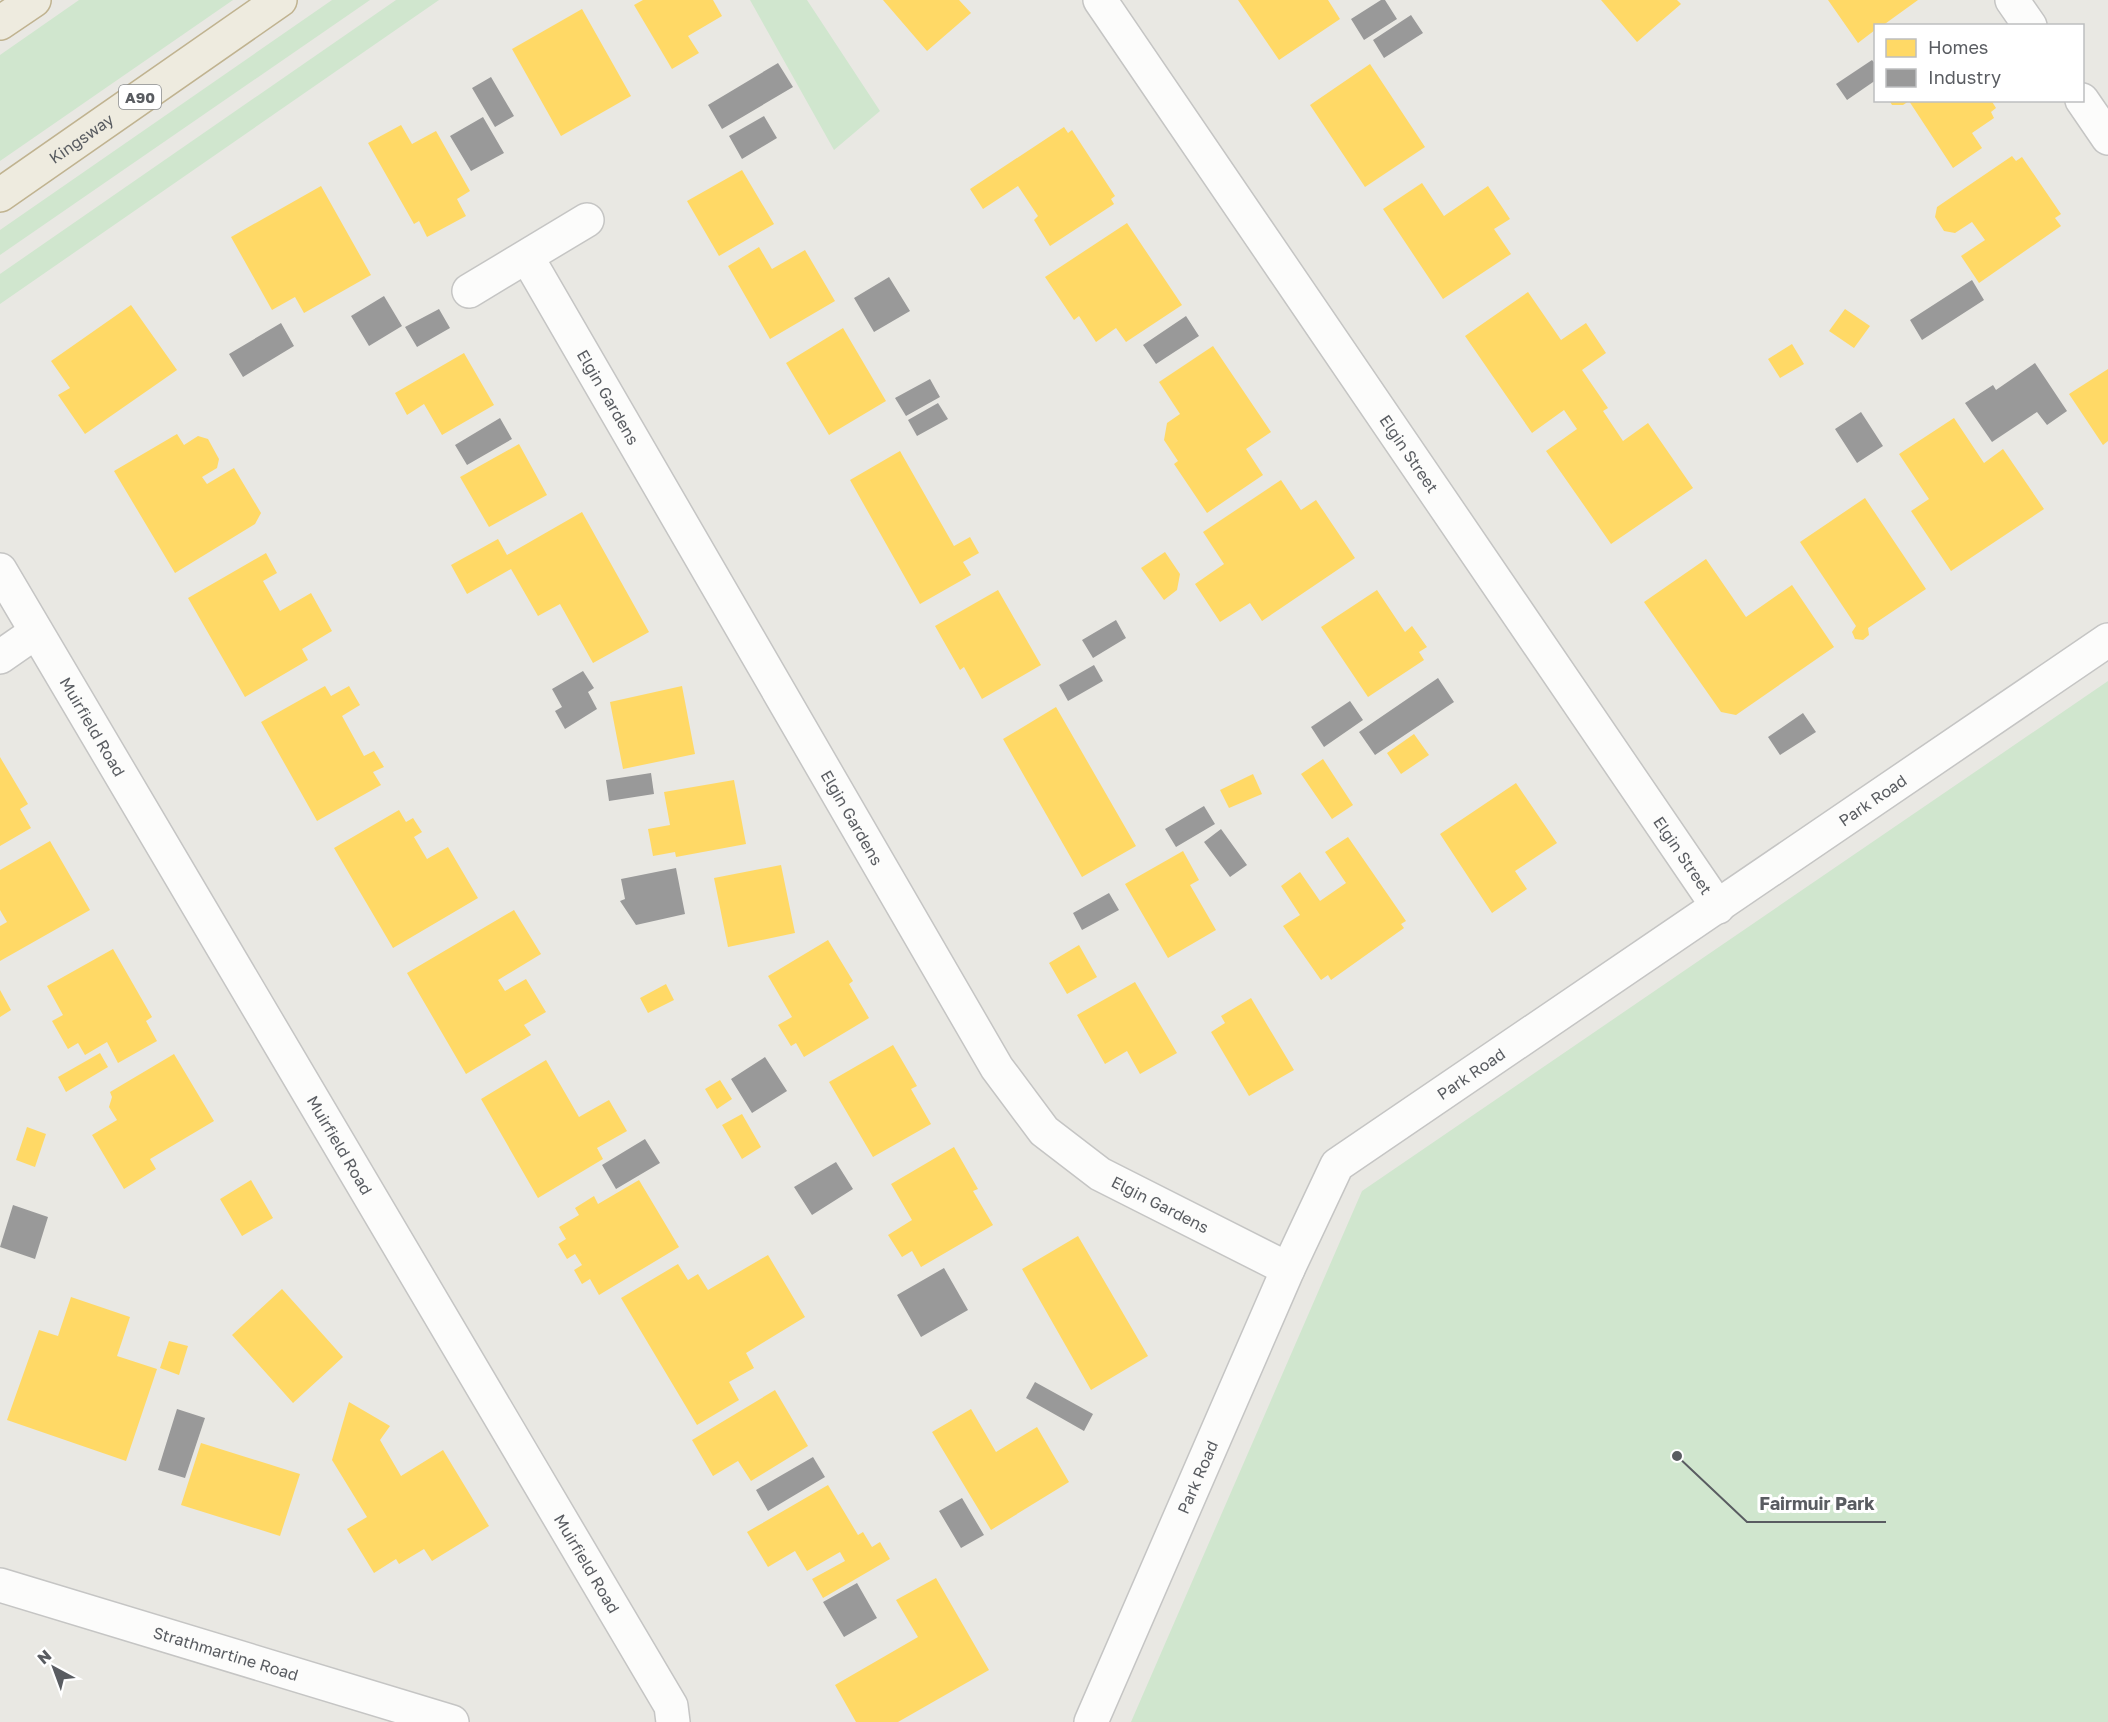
<svg xmlns="http://www.w3.org/2000/svg" width="2108" height="1722" viewBox="0 0 2108 1722" font-family="'Golos Text',sans-serif">
<style>
.green{fill:#d0e6ce}
.homes{fill:#ffd966}
.industry{fill:#999}
.lines{fill:none;stroke-linecap:round;stroke-linejoin:round}
.minor-casing{stroke:#c5c5c4;stroke-width:36}
.highway-casing{stroke:#c0b390;stroke-width:36}
.minor{stroke:#fcfcfb;stroke-width:33}
.highway{stroke:#eeebdf;stroke-width:33}
.labels{text-anchor:middle;dominant-baseline:central;stroke-width:6;stroke-linejoin:round;paint-order:stroke}
.shield{fill:#fff;stroke:#8b8d90;stroke-width:1.5}
.shield-label{font-size:15px;font-weight:bold;fill:#595c61}
.street-label{font-size:16px;fill:#595c61;stroke:#fff}
.leader{fill:none;stroke:#595c61;stroke-width:2}
.callout-dot{fill:#595c61;stroke:#fff;stroke-width:2}
.callout-label{font-size:18px;text-anchor:middle;font-weight:bold;fill:#595c61;stroke:#fff;stroke-width:6;stroke-linejoin:round;paint-order:stroke}
</style>
<rect width="100%" height="100%" fill="#e9e8e3"/>
<path class="green" d="M 79,0 L 233,0 L 0,161 L 0,55 Z
M 332,0 L 370,0 L 0,255 L 0,230 Z
M 396,0 L 439,0 L 0,304 L 0,274 Z
M 750,0 L 807,0 L 880,111 L 834,150 Z
M 2108,681 L 2108,1722 L 1131,1722 L 1362,1191 Z"/>
<path class="homes" d="M 643,0 L 713,0 L 722,16 L 688,36 L 699,53 L 672,69 L 634,5 Z
M 883,0 L 959,0 L 971,13 L 927,51 Z
M 1238,0 L 1328,0 L 1340,19 L 1279,60 Z
M 1601,0 L 1677,0 L 1681,4 L 1637,42 Z
M 1828,0 L 1918,0 L 1882,26 L 1875,26 L 1875,30 L 1858,43 Z
M 582,9 L 631,96 L 561,136 L 512,49 Z
M 1370,64 L 1425,147 L 1365,187 L 1310,105 Z
M 1889,100 L 1991,100 L 1996,108 L 1991,112 L 1994,118 L 1972,133 L 1982,148 L 1953,168 L 1909,101 L 1903,105 L 1892,105 Z
M 401,125 L 412,144 L 436,131 L 470,191 L 457,199 L 466,216 L 427,237 L 419,221 L 414,224 L 368,143 Z
M 1064,127 L 1068,133 L 1072,130 L 1115,196 L 1111,199 L 1114,204 L 1050,246 L 1034,220 L 1038,216 L 1018,186 L 983,209 L 970,189 Z
M 2012,156 L 2016,161 L 2022,157 L 2061,214 L 2055,218 L 2061,226 L 1979,283 L 1961,256 L 1985,240 L 1972,222 L 1955,233 L 1944,231 L 1935,217 L 1937,207 Z
M 742,170 L 774,224 L 719,256 L 687,201 Z
M 1422,183 L 1444,216 L 1488,186 L 1510,219 L 1494,229 L 1511,254 L 1443,299 L 1383,209 Z
M 321,186 L 371,275 L 304,313 L 295,297 L 272,310 L 231,237 Z
M 1127,223 L 1182,305 L 1126,342 L 1116,328 L 1096,342 L 1079,316 L 1074,320 L 1045,277 Z
M 759,247 L 772,269 L 805,250 L 835,301 L 770,339 L 728,266 Z
M 1528,292 L 1561,340 L 1586,323 L 1606,353 L 1582,370 L 1608,408 L 1603,411 L 1623,441 L 1648,423 L 1693,488 L 1611,544 L 1546,451 L 1577,429 L 1564,410 L 1532,433 L 1465,336 Z
M 131,305 L 177,370 L 85,434 L 58,395 L 70,388 L 51,361 Z
M 1845,309 L 1870,326 L 1854,348 L 1829,331 Z
M 843,328 L 886,401 L 829,435 L 786,363 Z
M 1792,344 L 1804,364 L 1780,378 L 1768,359 Z
M 1213,346 L 1271,432 L 1246,449 L 1263,475 L 1207,513 L 1174,464 L 1178,461 L 1164,440 L 1167,423 L 1180,414 L 1159,382 Z
M 464,353 L 494,405 L 442,435 L 424,404 L 407,415 L 395,393 Z
M 2108,369 L 2108,441 L 2103,445 L 2069,394 Z
M 1954,418 L 1984,463 L 2003,449 L 2044,509 L 1951,571 L 1911,511 L 1929,499 L 1899,454 Z
M 177,434 L 184,445 L 198,436 L 208,439 L 219,459 L 217,468 L 202,477 L 207,484 L 234,468 L 261,513 L 255,524 L 175,573 L 114,471 Z
M 519,444 L 547,495 L 489,527 L 460,477 Z
M 900,451 L 954,546 L 970,537 L 979,553 L 963,562 L 971,575 L 920,604 L 850,480 Z
M 1281,480 L 1301,510 L 1316,500 L 1355,558 L 1262,621 L 1250,603 L 1220,622 L 1195,584 L 1224,564 L 1203,532 Z
M 1865,498 L 1926,589 L 1868,628 L 1869,635 L 1863,640 L 1855,639 L 1852,632 L 1856,626 L 1800,542 Z
M 582,512 L 649,632 L 593,663 L 560,604 L 538,616 L 511,569 L 467,594 L 451,565 L 498,539 L 507,555 Z
M 1165,552 L 1180,574 L 1177,590 L 1164,600 L 1141,568 Z
M 266,553 L 277,573 L 263,581 L 280,611 L 311,593 L 332,631 L 302,649 L 308,660 L 245,697 L 188,598 Z
M 1706,559 L 1746,617 L 1792,585 L 1834,647 L 1736,715 L 1721,712 L 1644,602 Z
M 998,590 L 1041,665 L 982,699 L 964,667 L 960,670 L 935,626 Z
M 1377,590 L 1405,632 L 1412,626 L 1427,647 L 1419,652 L 1424,660 L 1368,697 L 1321,627 Z
M 325,686 L 331,696 L 349,686 L 360,705 L 342,716 L 364,756 L 374,751 L 384,767 L 373,772 L 381,785 L 317,821 L 261,722 Z
M 682,686 L 695,754 L 623,769 L 610,702 Z
M 1056,707 L 1136,846 L 1082,877 L 1003,739 Z
M 1414,734 L 1429,755 L 1401,774 L 1387,753 Z
M 0,757 L 28,804 L 20,809 L 31,828 L 0,846 Z
M 1323,759 L 1353,805 L 1332,819 L 1301,774 Z
M 1253,774 L 1262,794 L 1229,808 L 1220,790 Z
M 734,780 L 746,844 L 676,857 L 675,852 L 653,856 L 648,829 L 670,825 L 664,792 Z
M 1516,783 L 1557,843 L 1515,871 L 1527,889 L 1492,913 L 1440,834 Z
M 399,810 L 406,822 L 413,818 L 422,832 L 414,837 L 427,859 L 448,847 L 478,898 L 393,948 L 334,848 Z
M 1348,837 L 1406,921 L 1401,924 L 1404,928 L 1331,980 L 1328,975 L 1321,980 L 1283,926 L 1300,915 L 1281,886 L 1300,872 L 1320,901 L 1346,883 L 1325,852 Z
M 50,841 L 90,910 L 0,961 L 0,926 L 7,922 L 0,910 L 0,870 Z
M 1183,851 L 1199,880 L 1190,885 L 1216,930 L 1168,958 L 1125,884 Z
M 781,865 L 795,933 L 728,947 L 714,878 Z
M 514,910 L 541,954 L 498,980 L 505,991 L 526,979 L 546,1012 L 524,1025 L 531,1035 L 466,1074 L 407,973 Z
M 828,940 L 853,981 L 849,984 L 869,1018 L 804,1057 L 796,1043 L 791,1046 L 778,1025 L 792,1017 L 768,976 Z
M 1079,945 L 1097,977 L 1067,994 L 1049,963 Z
M 113,949 L 152,1017 L 146,1021 L 157,1041 L 118,1063 L 107,1042 L 85,1055 L 78,1043 L 68,1049 L 52,1021 L 63,1015 L 47,986 Z
M 1135,982 L 1177,1053 L 1140,1074 L 1127,1051 L 1105,1064 L 1077,1015 Z
M 666,984 L 674,1000 L 648,1013 L 640,998 Z
M 0,990 L 11,1010 L 0,1017 Z
M 1251,998 L 1294,1070 L 1249,1096 L 1211,1032 L 1225,1023 L 1221,1016 Z
M 893,1045 L 917,1086 L 911,1089 L 931,1124 L 873,1157 L 829,1082 Z
M 100,1053 L 108,1067 L 66,1092 L 58,1077 Z
M 174,1054 L 214,1121 L 150,1159 L 156,1169 L 124,1189 L 92,1135 L 117,1120 L 109,1107 L 112,1097 L 110,1092 Z
M 546,1060 L 579,1117 L 609,1100 L 627,1131 L 597,1148 L 603,1159 L 538,1198 L 481,1099 Z
M 720,1080 L 732,1099 L 717,1109 L 705,1089 Z
M 742,1114 L 761,1147 L 742,1159 L 722,1125 Z
M 27,1127 L 46,1134 L 35,1167 L 16,1160 Z
M 954,1147 L 978,1189 L 973,1191 L 993,1225 L 921,1267 L 912,1251 L 902,1257 L 888,1235 L 912,1220 L 891,1184 Z
M 251,1180 L 273,1218 L 242,1236 L 220,1199 Z
M 639,1180 L 679,1247 L 599,1295 L 590,1279 L 582,1284 L 574,1270 L 582,1265 L 575,1254 L 567,1259 L 558,1244 L 566,1239 L 559,1227 L 579,1215 L 575,1208 L 594,1196 L 598,1204 Z
M 1078,1236 L 1148,1356 L 1091,1390 L 1022,1269 Z
M 768,1255 L 805,1317 L 746,1353 L 754,1368 L 729,1382 L 739,1400 L 697,1425 L 621,1298 L 678,1264 L 688,1280 L 698,1274 L 708,1290 Z
M 282,1289 L 343,1357 L 293,1403 L 232,1335 Z
M 71,1297 L 130,1317 L 117,1356 L 157,1369 L 126,1461 L 7,1420 L 39,1330 L 58,1336 Z
M 169,1341 L 188,1346 L 179,1375 L 160,1368 Z
M 775,1390 L 808,1446 L 751,1481 L 738,1461 L 713,1476 L 692,1440 Z
M 349,1402 L 390,1426 L 380,1440 L 401,1476 L 443,1450 L 489,1526 L 432,1561 L 424,1549 L 399,1564 L 396,1559 L 374,1573 L 347,1529 L 367,1517 L 332,1460 Z
M 971,1409 L 996,1452 L 1037,1427 L 1069,1482 L 991,1530 L 932,1432 Z
M 201,1443 L 300,1474 L 280,1536 L 181,1505 Z
M 828,1485 L 858,1535 L 863,1532 L 872,1547 L 880,1542 L 890,1559 L 823,1598 L 812,1579 L 845,1561 L 840,1552 L 807,1571 L 795,1551 L 768,1567 L 747,1532 Z
M 936,1578 L 989,1670 L 898,1722 L 856,1722 L 835,1685 L 918,1637 L 896,1600 Z"/>
<path class="industry" d="M 1381,0 L 1385,0 L 1397,19 L 1364,40 L 1351,19 Z
M 1411,15 L 1423,33 L 1384,58 L 1373,40 Z
M 1872,60 L 1876,65 L 1876,80 L 1847,100 L 1836,84 Z
M 778,63 L 793,87 L 722,129 L 708,105 Z
M 491,77 L 514,116 L 495,127 L 472,88 Z
M 764,116 L 777,138 L 742,159 L 729,136 Z
M 483,117 L 504,153 L 471,171 L 450,136 Z
M 889,277 L 910,311 L 874,332 L 854,298 Z
M 1972,280 L 1984,300 L 1922,340 L 1910,320 Z
M 384,296 L 402,326 L 369,346 L 351,316 Z
M 439,309 L 450,328 L 417,347 L 405,327 Z
M 1186,316 L 1199,336 L 1156,364 L 1143,345 Z
M 281,323 L 294,346 L 243,377 L 229,354 Z
M 2035,363 L 2067,411 L 2047,425 L 2037,412 L 1992,442 L 1965,403 L 1993,385 L 1996,390 Z
M 930,379 L 940,397 L 906,416 L 895,398 Z
M 938,403 L 948,419 L 917,436 L 908,420 Z
M 1861,412 L 1883,446 L 1857,463 L 1835,429 Z
M 500,418 L 512,439 L 467,465 L 455,445 Z
M 1116,620 L 1126,638 L 1093,658 L 1082,640 Z
M 1094,665 L 1103,681 L 1068,701 L 1059,685 Z
M 583,671 L 594,688 L 588,692 L 597,709 L 565,729 L 555,711 L 562,707 L 552,689 Z
M 1438,678 L 1454,702 L 1375,755 L 1359,732 Z
M 1350,701 L 1363,720 L 1324,747 L 1311,727 Z
M 1803,713 L 1816,732 L 1780,755 L 1768,737 Z
M 651,773 L 654,794 L 609,801 L 606,780 Z
M 1204,806 L 1215,824 L 1176,847 L 1165,829 Z
M 1221,829 L 1247,865 L 1230,877 L 1204,842 Z
M 676,868 L 685,914 L 636,925 L 620,901 L 625,899 L 621,879 Z
M 1109,893 L 1119,910 L 1082,930 L 1073,913 Z
M 765,1057 L 787,1091 L 752,1113 L 731,1079 Z
M 645,1139 L 660,1163 L 616,1189 L 602,1165 Z
M 836,1162 L 853,1189 L 812,1215 L 794,1187 Z
M 13,1205 L 48,1217 L 35,1259 L 0,1247 Z
M 944,1268 L 968,1310 L 921,1337 L 897,1295 Z
M 1035,1382 L 1093,1414 L 1084,1431 L 1026,1398 Z
M 177,1409 L 205,1418 L 185,1478 L 158,1470 Z
M 813,1457 L 825,1477 L 768,1511 L 756,1490 Z
M 962,1498 L 984,1535 L 961,1548 L 939,1511 Z
M 857,1583 L 877,1618 L 844,1637 L 823,1602 Z"/>
<g class="lines">
<g class="minor-casing">
<g id="minor">
<path id="s1" d="M 1100,0 L 1718,907"/>
<path d="M 2012,0 L 2030,26"/>
<path d="M 2082,100 L 2108,138"/>
<path id="s2" d="M 527,257 L 997,1068 L 1044,1131 L 1100,1174 L 1288,1269"/>
<path d="M 469,291 L 587,220"/>
<path id="s3" d="M 0,570 L 671,1706 L 673,1722"/>
<path d="M 0,657 L 36,632"/>
<path id="s4" d="M 0,1585 L 452,1722"/>
<path id="s5" d="M 1091,1722 L 1288,1269 L 1337,1165 L 2108,640"/>
</g>
</g>
<g class="highway-casing">
<g id="highway">
<path d="M 0,23 L 34,0"/>
<path id="s6" d="M 0,195 L 280,0"/>
</g>
</g>
<use href="#minor" class="minor"/>
<use href="#highway" class="highway"/>
</g>
<g class="labels">
<rect class="shield" x="119" y="85" width="42" height="24" rx="4.5"/>
<g class="shield-label">
<text x="140" y="97">A90</text>
</g>
<g class="street-label">
<text stroke="none"><textPath href="#s6" startOffset="99">Kingsway</textPath></text>
<text stroke="none"><textPath href="#s2" startOffset="162">Elgin Gardens</textPath></text>
<text stroke="none"><textPath href="#s1" startOffset="549">Elgin Street</textPath></text>
<text stroke="none"><textPath href="#s3" startOffset="182">Muirfield Road</textPath></text>
<text stroke="none"><textPath href="#s5" startOffset="1257">Park Road</textPath></text>
<text stroke="none"><textPath href="#s2" startOffset="648">Elgin Gardens</textPath></text>
<text stroke="none"><textPath href="#s1" startOffset="1035">Elgin Street</textPath></text>
<text stroke="none"><textPath href="#s5" startOffset="771">Park Road</textPath></text>
<text stroke="none"><textPath href="#s3" startOffset="668">Muirfield Road</textPath></text>
<text stroke="none"><textPath href="#s2" startOffset="1154">Elgin Gardens</textPath></text>
<text stroke="none"><textPath href="#s5" startOffset="267">Park Road</textPath></text>
<text stroke="none"><textPath href="#s3" startOffset="1154">Muirfield Road</textPath></text>
<text stroke="none"><textPath href="#s4" startOffset="236">Strathmartine Road</textPath></text>
</g>
</g>
<path class="leader" d="M1677 1456L1747 1522H1886"/>
<circle class="callout-dot" cx="1677" cy="1456" r="6"/>
<g class="callout-label">
<text x="1817" y="1510">Fairmuir Park</text>
</g>
<rect x="1874" y="24" width="210" height="78" fill="#ffffff" stroke="#bdbec0" stroke-width="1.5"/>
<rect x="1886" y="39" width="30" height="18" fill="#ffd966" stroke="#bdbec0" stroke-width="1.5"/>
<text x="1928" y="54" font-size="18" fill="#595c61">Homes</text>
<rect x="1886" y="69" width="30" height="18" fill="#999999" stroke="#bdbec0" stroke-width="1.5"/>
<text x="1928" y="84" font-size="18" fill="#595c61">Industry</text>
<g transform="translate(54 1668) rotate(319)" stroke="#ffffff" stroke-width="4.5" paint-order="stroke">
<path d="M0-4.5L10 22L0 15L-10 22Z" fill="#595c61"/>
<text y="-9" font-size="16" font-weight="bold" text-anchor="middle" fill="#595c61">N</text>
</g>
</svg>
